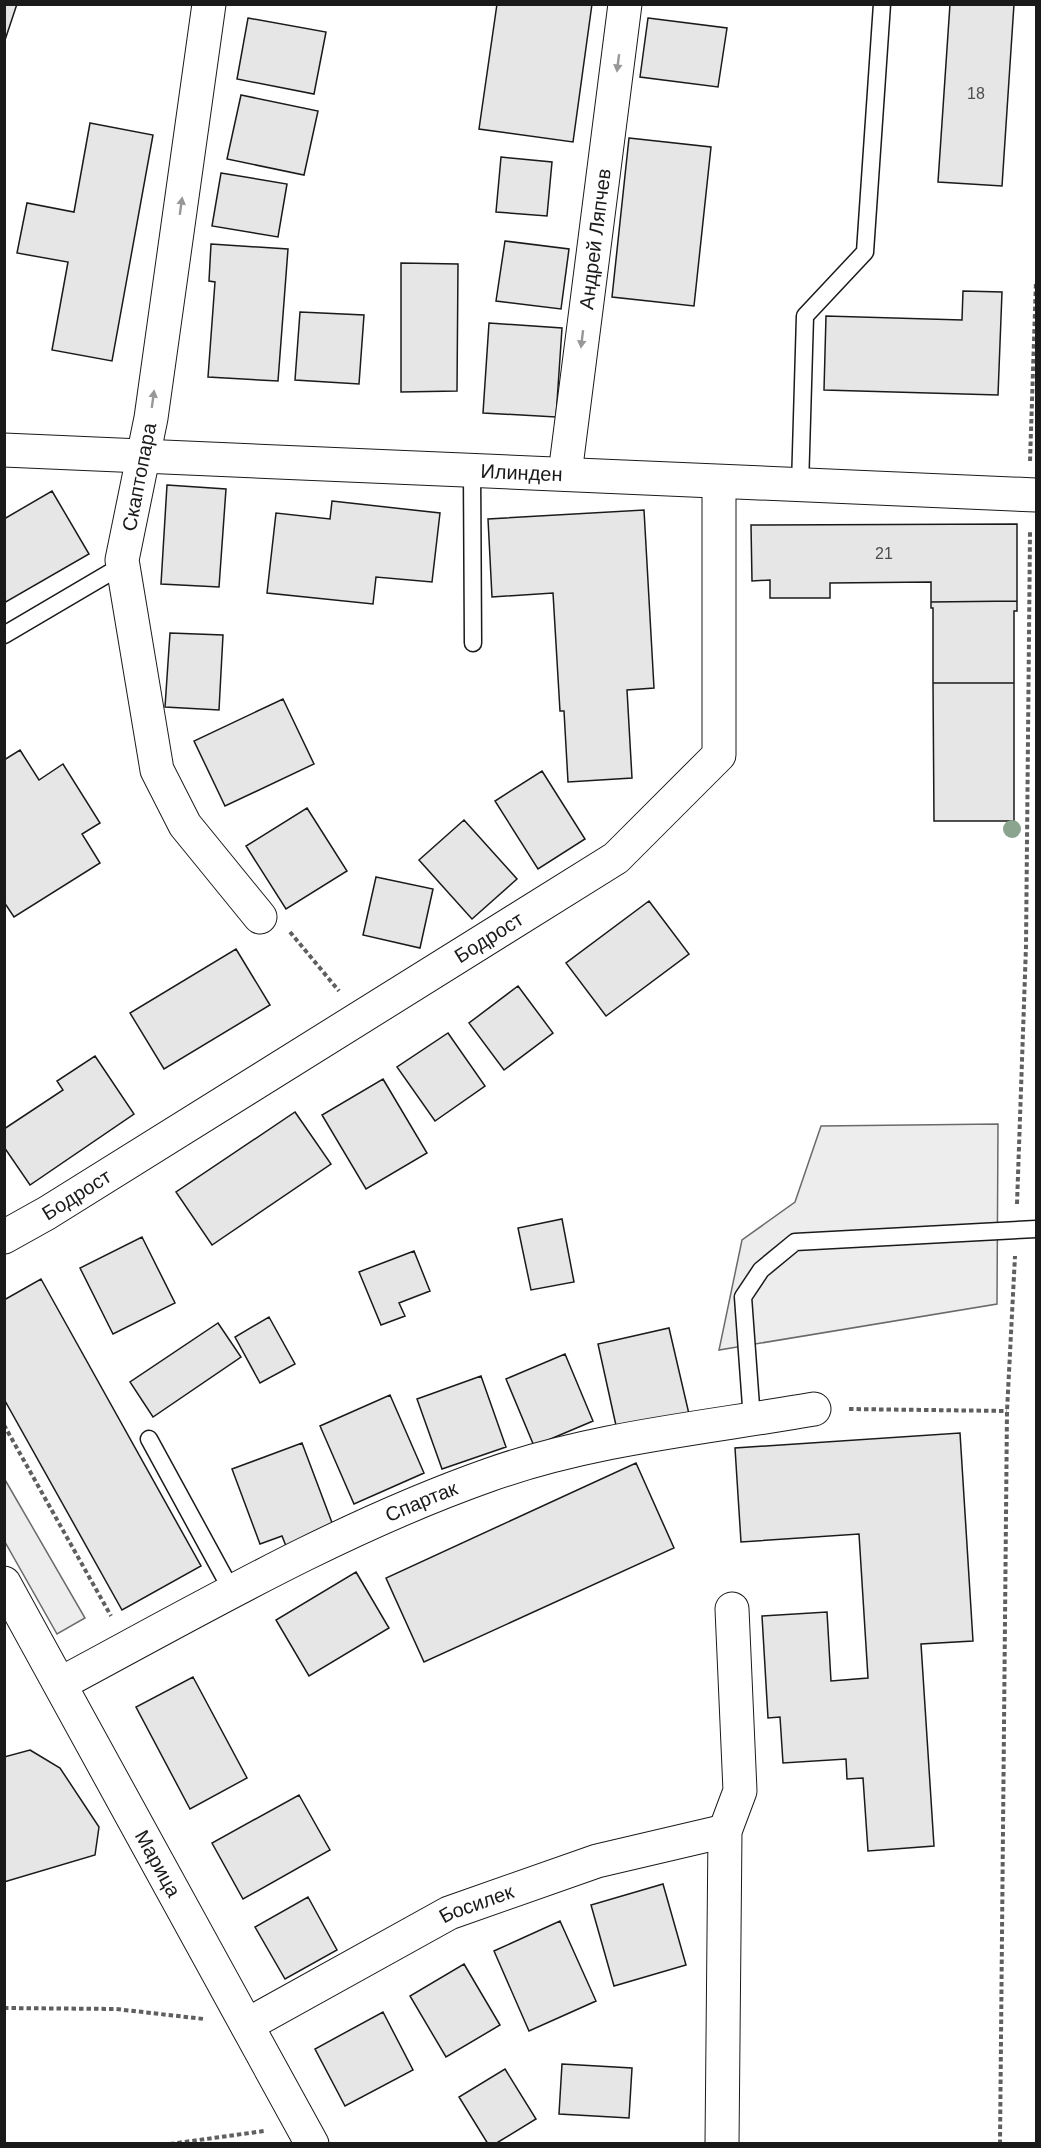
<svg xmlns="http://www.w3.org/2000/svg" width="1041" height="2148" viewBox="0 0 1041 2148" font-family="Helvetica,sans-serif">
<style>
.built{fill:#ededed;stroke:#6a6a6a;stroke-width:1.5}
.building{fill:#e6e6e6;stroke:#1a1a1a;stroke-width:1.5}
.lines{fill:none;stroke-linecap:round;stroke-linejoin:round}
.service-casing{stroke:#1a1a1a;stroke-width:19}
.minor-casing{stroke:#1a1a1a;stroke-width:35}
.tertiary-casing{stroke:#1a1a1a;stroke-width:35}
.path{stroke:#5f5f5f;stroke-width:4;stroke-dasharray:4.5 3;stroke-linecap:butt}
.service{stroke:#fff;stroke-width:16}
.minor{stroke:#fff;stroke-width:33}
.tertiary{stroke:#fff;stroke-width:33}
.tree{fill:#8aa48f}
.oneway{fill:#989898}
.labels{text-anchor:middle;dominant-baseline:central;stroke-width:4.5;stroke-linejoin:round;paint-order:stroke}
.number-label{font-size:16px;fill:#4d4d4d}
.street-label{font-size:20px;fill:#1a1a1a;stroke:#fff}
</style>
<rect width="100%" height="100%" fill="#fff"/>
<path class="built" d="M 998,1124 L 997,1304 L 719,1350 L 742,1240 L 795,1202 L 821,1126 Z
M 4,1478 L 85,1618 L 57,1634 L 5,1542 Z"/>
<path class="building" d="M 4,4 L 17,4 L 4,43 Z
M 497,4 L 592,4 L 573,142 L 479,129 Z
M 950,4 L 1014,4 L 1002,186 L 938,182 Z
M 248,18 L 326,32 L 314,94 L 237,79 Z
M 648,18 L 727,28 L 718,87 L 640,77 Z
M 241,95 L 318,111 L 304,175 L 227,159 Z
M 90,123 L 153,135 L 112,361 L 52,350 L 68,262 L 17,253 L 27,203 L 74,212 Z
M 629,138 L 711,147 L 694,306 L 612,297 Z
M 501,157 L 552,162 L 547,216 L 496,212 Z
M 221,173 L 287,184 L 278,237 L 212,226 Z
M 505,241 L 569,249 L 561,309 L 496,301 Z
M 211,244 L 288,249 L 278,381 L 208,377 L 215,282 L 209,281 Z
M 401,263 L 458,264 L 457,391 L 401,392 Z
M 963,291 L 1002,292 L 998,395 L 824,390 L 826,316 L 962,320 Z
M 300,312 L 364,315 L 359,384 L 295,380 Z
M 489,323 L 562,328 L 556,417 L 483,413 Z
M 167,485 L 226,489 L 219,587 L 161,584 Z
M 52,491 L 89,554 L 4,603 L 4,519 Z
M 332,501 L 440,513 L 432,582 L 376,577 L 373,604 L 267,593 L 276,513 L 330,519 Z
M 644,510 L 654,688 L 627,690 L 632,778 L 568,782 L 564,711 L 560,711 L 553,593 L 492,597 L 488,519 Z
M 1017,524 L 1017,601 L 931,602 L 931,582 L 830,583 L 830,598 L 770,598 L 770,580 L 752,581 L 751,525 Z
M 1017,601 L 1017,611 L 1014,611 L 1014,683 L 933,683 L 933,608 L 931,608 L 931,602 Z
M 170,633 L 223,635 L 219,710 L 165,707 Z
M 933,683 L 1014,683 L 1014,821 L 934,821 Z
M 283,699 L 314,764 L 225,806 L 194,741 Z
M 20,750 L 39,780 L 63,764 L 100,823 L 82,834 L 100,863 L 14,917 L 4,902 L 4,760 Z
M 542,771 L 585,839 L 538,869 L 495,801 Z
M 307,808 L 347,871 L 286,909 L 246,846 Z
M 464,820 L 517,879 L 472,919 L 419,860 Z
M 376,877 L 433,889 L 420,948 L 363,935 Z
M 649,901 L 689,954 L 606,1016 L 566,963 Z
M 236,949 L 270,1005 L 164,1069 L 130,1013 Z
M 518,986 L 553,1033 L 504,1070 L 469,1023 Z
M 448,1033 L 485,1086 L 435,1121 L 397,1067 Z
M 95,1056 L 134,1114 L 30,1185 L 4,1147 L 4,1129 L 63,1090 L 57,1081 Z
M 383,1079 L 427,1153 L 366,1189 L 322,1115 Z
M 295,1112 L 331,1164 L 212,1245 L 176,1192 Z
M 562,1219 L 574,1282 L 531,1290 L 518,1228 Z
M 142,1237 L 175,1303 L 113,1334 L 80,1268 Z
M 414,1251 L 430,1291 L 399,1303 L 405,1316 L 381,1325 L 359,1272 Z
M 41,1279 L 201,1566 L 122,1610 L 4,1399 L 4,1300 Z
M 269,1317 L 295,1364 L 260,1383 L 235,1337 Z
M 218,1323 L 241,1357 L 153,1417 L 130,1382 Z
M 669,1328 L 689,1414 L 617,1430 L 598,1344 Z
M 565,1354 L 593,1421 L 534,1446 L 506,1379 Z
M 481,1376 L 506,1447 L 442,1469 L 417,1399 Z
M 390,1395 L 424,1473 L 354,1504 L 320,1426 Z
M 960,1433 L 973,1641 L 921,1644 L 934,1846 L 868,1851 L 863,1778 L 847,1779 L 846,1759 L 783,1763 L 780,1717 L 768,1718 L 762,1616 L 827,1612 L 831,1681 L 868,1678 L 859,1534 L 741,1542 L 735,1448 Z
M 302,1443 L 334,1528 L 286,1546 L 282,1536 L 260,1544 L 232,1469 Z
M 636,1463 L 674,1548 L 424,1662 L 386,1578 Z
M 356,1572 L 389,1628 L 309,1676 L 276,1620 Z
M 193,1677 L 247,1778 L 190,1809 L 136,1707 Z
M 30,1750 L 60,1768 L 99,1827 L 95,1855 L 4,1882 L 4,1757 Z
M 299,1795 L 330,1850 L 243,1899 L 212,1843 Z
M 663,1884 L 686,1965 L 614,1986 L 591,1905 Z
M 308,1897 L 337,1950 L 285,1979 L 255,1927 Z
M 560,1921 L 596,2001 L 529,2031 L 494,1951 Z
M 464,1964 L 500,2025 L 446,2057 L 410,1996 Z
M 383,2012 L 413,2070 L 345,2106 L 315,2049 Z
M 562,2064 L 632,2068 L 629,2118 L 559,2114 Z
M 505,2069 L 536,2119 L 495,2144 L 488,2144 L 459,2097 Z"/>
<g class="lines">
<g class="service-casing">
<path id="service" d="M 472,470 L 473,643
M 800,486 L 805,316 L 865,252 L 882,4
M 4,635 L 123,565
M 752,1420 L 743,1297 L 761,1270 L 795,1242 L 1036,1229
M 149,1439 L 233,1593"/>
</g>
<g class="minor-casing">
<g id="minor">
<path d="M 209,4 L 151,418 L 122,560 L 157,770 L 185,825 L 260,917"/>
<path id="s1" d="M 4,450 L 1036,495"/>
<path id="s2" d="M 565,474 L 625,4"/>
<path id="s3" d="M 4,1237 L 47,1213 L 616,858 L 719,755 L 719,482"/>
<path id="s4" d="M 60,1684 C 200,1609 339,1528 489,1475 C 593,1438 705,1428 814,1409"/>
<path id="s5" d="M 247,2025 L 449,1913 L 597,1861 L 725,1831"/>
<path d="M 722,2144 L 725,1831 L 740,1791 L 732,1609"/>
</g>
</g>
<g class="tertiary-casing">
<g id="tertiary">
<path id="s6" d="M 4,1583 L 312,2144"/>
</g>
</g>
<path class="path" d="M 1030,461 L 1036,281
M 290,932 L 339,991
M 1017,1204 L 1026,946 L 1030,531
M 849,1409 L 1007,1411
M 4,1425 L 111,1616
M 4,2008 L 116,2009 L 204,2019
M 170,2144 L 264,2131
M 1000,2144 L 1007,1411 L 1015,1256"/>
<use href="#service" class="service"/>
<use href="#minor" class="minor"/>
<use href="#tertiary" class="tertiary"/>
</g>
<circle class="tree" cx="1012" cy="829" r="9"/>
<defs><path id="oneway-solid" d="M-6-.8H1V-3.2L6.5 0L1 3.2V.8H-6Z" transform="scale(1.5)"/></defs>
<g class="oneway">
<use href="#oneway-solid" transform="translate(618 63) rotate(97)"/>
<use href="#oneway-solid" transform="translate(181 206) rotate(-82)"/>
<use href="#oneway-solid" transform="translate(582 339) rotate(97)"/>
<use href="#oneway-solid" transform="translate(153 399) rotate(-82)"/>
</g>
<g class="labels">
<g class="number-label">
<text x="976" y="93">18</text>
<text x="884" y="553">21</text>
</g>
<g class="street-label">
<text stroke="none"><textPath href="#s2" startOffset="237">Андрей Ляпчев</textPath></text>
<text stroke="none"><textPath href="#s1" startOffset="518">Илинден</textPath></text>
<text transform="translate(139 477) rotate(-79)">Скаптопара</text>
<text stroke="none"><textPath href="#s3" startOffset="570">Бодрост</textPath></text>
<text stroke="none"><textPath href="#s3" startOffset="84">Бодрост</textPath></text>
<text stroke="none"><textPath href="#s4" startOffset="405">Спартак</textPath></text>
<text stroke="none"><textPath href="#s6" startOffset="320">Марица</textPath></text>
<text stroke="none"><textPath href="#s5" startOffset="260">Босилек</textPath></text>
</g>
</g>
<rect width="1041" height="2148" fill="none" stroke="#1a1a1a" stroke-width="12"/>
</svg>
